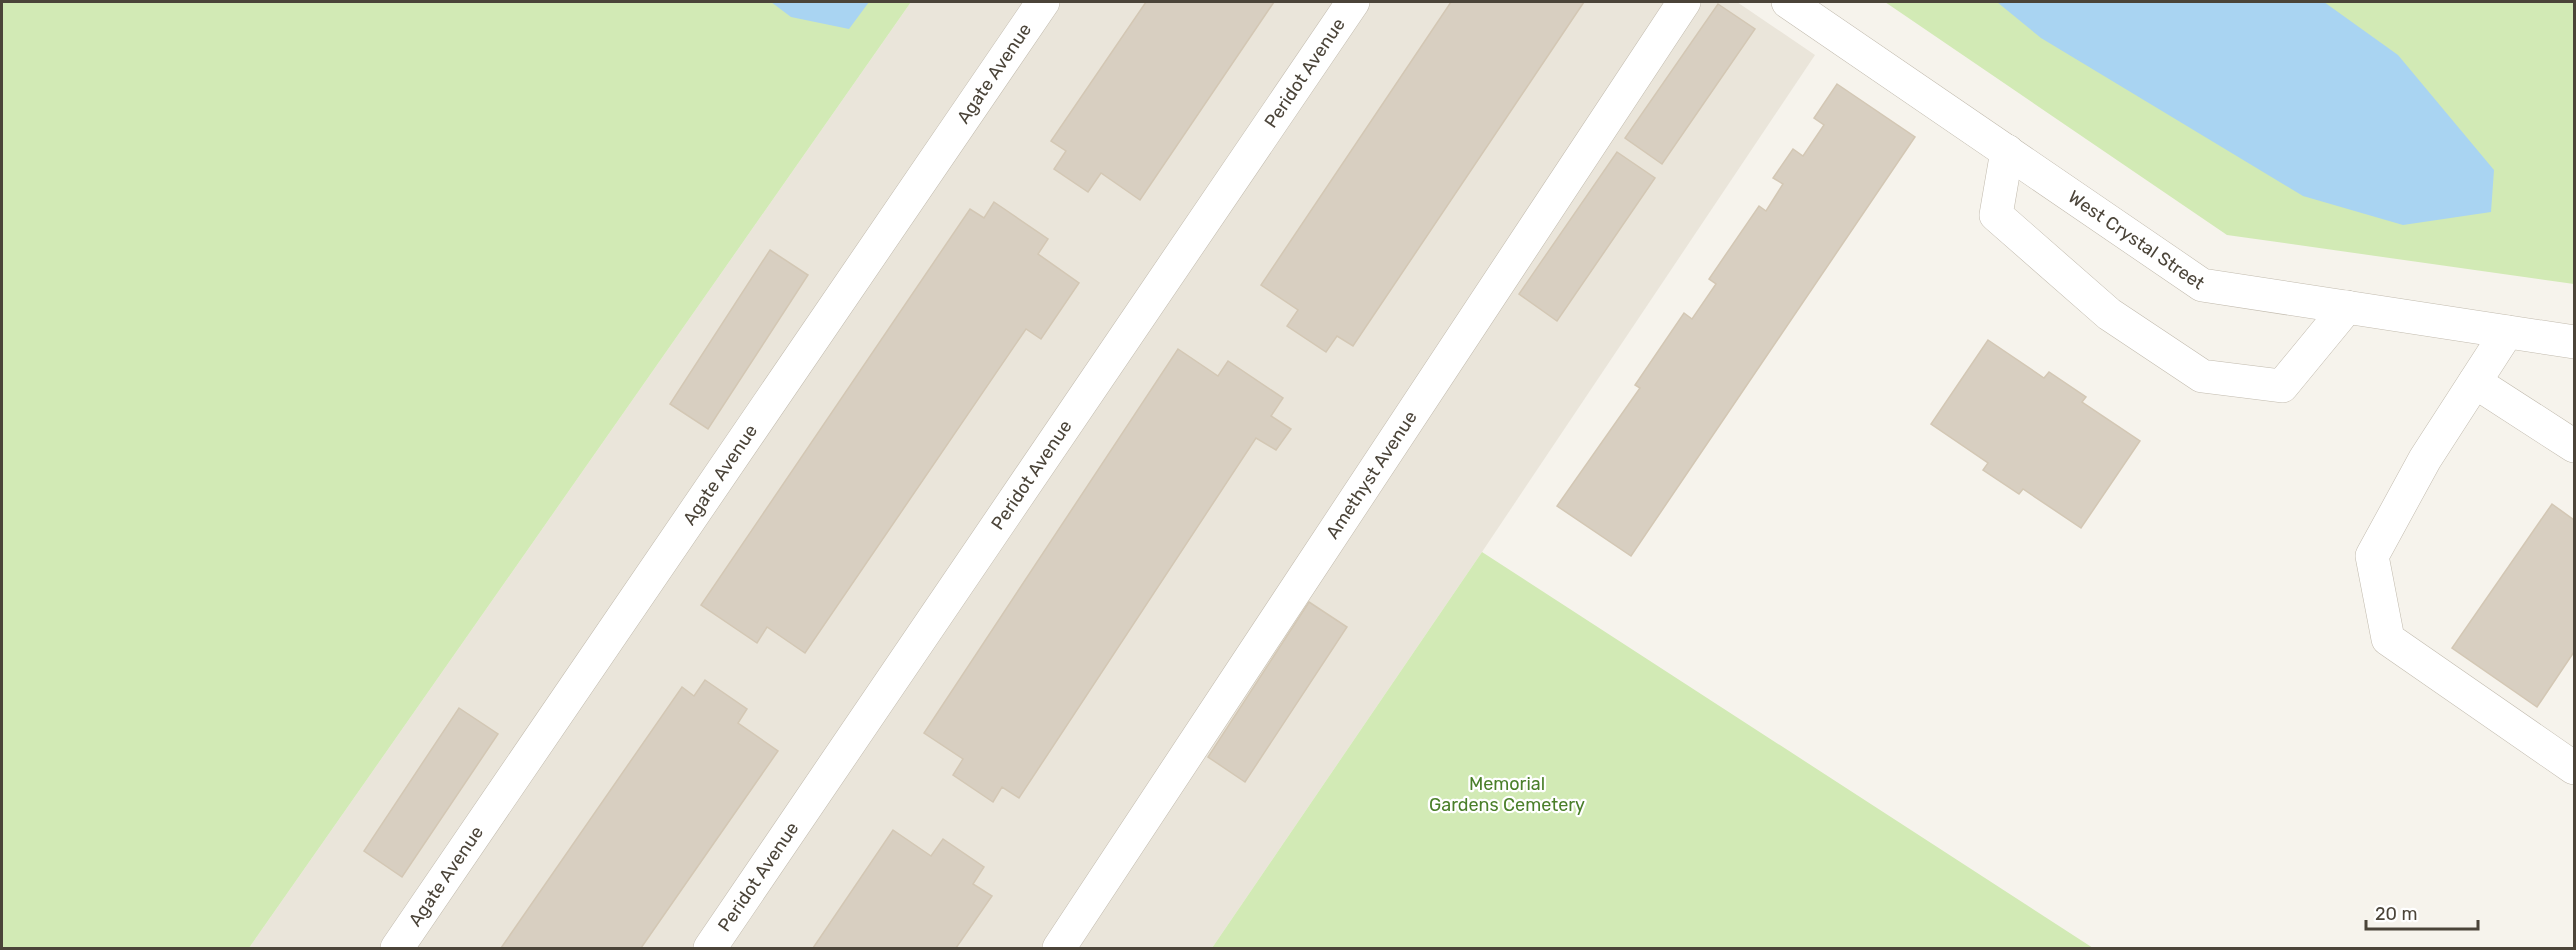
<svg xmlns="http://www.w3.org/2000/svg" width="2576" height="950" viewBox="0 0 2576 950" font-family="Rubik,sans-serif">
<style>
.residential{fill:#eae5da}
.green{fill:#d2eab5}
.water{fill:#a9d4f2}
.building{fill:#d8cfc1;stroke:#d3c7b4;stroke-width:1.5}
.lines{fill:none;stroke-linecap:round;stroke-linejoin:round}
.minor-casing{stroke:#c2bbae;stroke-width:34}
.minor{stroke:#fff;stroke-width:33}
.labels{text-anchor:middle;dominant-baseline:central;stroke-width:4.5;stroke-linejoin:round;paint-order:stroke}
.street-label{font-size:18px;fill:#4b4439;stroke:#fff}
.park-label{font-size:18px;fill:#4a7f2a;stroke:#fff}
</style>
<rect width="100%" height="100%" fill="#f6f3ec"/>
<path class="residential" d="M 911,2 L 1737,2 L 1815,55 L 1482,552 L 1212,948 L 249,948 Z"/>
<path class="green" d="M 2,2 L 911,2 L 249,948 L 2,948 Z
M 1885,2 L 2574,2 L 2574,284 L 2227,235 Z
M 1482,552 L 2093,948 L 1212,948 Z"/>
<path class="water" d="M 771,2 L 869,2 L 849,29 L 791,17 Z
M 1997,2 L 2324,2 L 2398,55 L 2494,170 L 2491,212 L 2403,225 L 2303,196 L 2041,38 Z"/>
<path class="building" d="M 1146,2 L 1274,2 L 1140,200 L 1101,173 L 1088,192 L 1054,169 L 1066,151 L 1051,141 Z
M 1451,2 L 1584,2 L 1353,346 L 1337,336 L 1326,352 L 1287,326 L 1298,310 L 1261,285 Z
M 1718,4 L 1755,29 L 1662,164 L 1625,138 Z
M 1837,84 L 1915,137 L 1631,556 L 1557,506 L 1640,388 L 1635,385 L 1684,313 L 1692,319 L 1716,284 L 1709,279 L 1759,206 L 1766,211 L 1783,184 L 1773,178 L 1793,149 L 1803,156 L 1824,125 L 1814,118 Z
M 1617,152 L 1655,178 L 1557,321 L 1519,294 Z
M 994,202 L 1048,239 L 1038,254 L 1079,283 L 1041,339 L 1026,329 L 805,653 L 767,627 L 757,643 L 701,605 L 970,209 L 984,218 Z
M 770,250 L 808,275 L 708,429 L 670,404 Z
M 1988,340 L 2044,378 L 2049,372 L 2086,397 L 2082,402 L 2140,441 L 2081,528 L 2023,489 L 2019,494 L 1983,470 L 1988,463 L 1931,424 Z
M 1178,349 L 1218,376 L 1228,361 L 1283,398 L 1271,416 L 1291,429 L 1276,450 L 1256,438 L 1019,798 L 1002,787 L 993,802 L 953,775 L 963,759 L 924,733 Z
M 2552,504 L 2574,520 L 2574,652 L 2537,707 L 2452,648 Z
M 1309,602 L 1347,627 L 1245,782 L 1208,757 Z
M 705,680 L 747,709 L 738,723 L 778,751 L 641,948 L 501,948 L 682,687 L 694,696 Z
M 459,708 L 498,734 L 402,877 L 364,851 Z
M 893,830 L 931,856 L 943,839 L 984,867 L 973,884 L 992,896 L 956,948 L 813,948 Z"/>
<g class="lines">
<g class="minor-casing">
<g id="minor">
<path id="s1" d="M 1788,2 L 2202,285 L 2574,342"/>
<path d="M 2007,151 L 1996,215 L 2109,314 L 2202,376 L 2282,386 L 2347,307"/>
<path d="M 2507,332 L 2425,459 L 2372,556 L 2388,639 L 2574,768"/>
<path d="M 2475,382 L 2574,446"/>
<path id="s2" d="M 397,948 L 1043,2"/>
<path id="s3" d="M 710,948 L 1353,2"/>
<path id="s4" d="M 1059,948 L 1684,2"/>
</g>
</g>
<use href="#minor" class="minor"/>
</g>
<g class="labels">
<g class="street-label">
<text stroke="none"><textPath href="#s3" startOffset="1058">Peridot Avenue</textPath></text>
<text stroke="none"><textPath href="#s2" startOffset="1059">Agate Avenue</textPath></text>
<text stroke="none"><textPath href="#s1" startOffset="422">West Crystal Street</textPath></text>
<text stroke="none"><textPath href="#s2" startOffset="573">Agate Avenue</textPath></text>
<text stroke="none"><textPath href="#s3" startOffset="572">Peridot Avenue</textPath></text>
<text stroke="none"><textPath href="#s4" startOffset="567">Amethyst Avenue</textPath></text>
<text stroke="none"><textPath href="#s2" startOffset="87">Agate Avenue</textPath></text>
<text stroke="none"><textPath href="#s3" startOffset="86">Peridot Avenue</textPath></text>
</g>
<g class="park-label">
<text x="1507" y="784">Memorial<tspan x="1507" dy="21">Gardens Cemetery</tspan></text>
</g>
</g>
<rect width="2576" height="950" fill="none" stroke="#4b4439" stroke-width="6"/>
<path d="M2366 920v9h112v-9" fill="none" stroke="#4b4439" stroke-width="3"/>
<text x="2375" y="920" font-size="18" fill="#4b4439" stroke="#ffffff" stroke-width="4.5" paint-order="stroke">20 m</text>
</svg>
